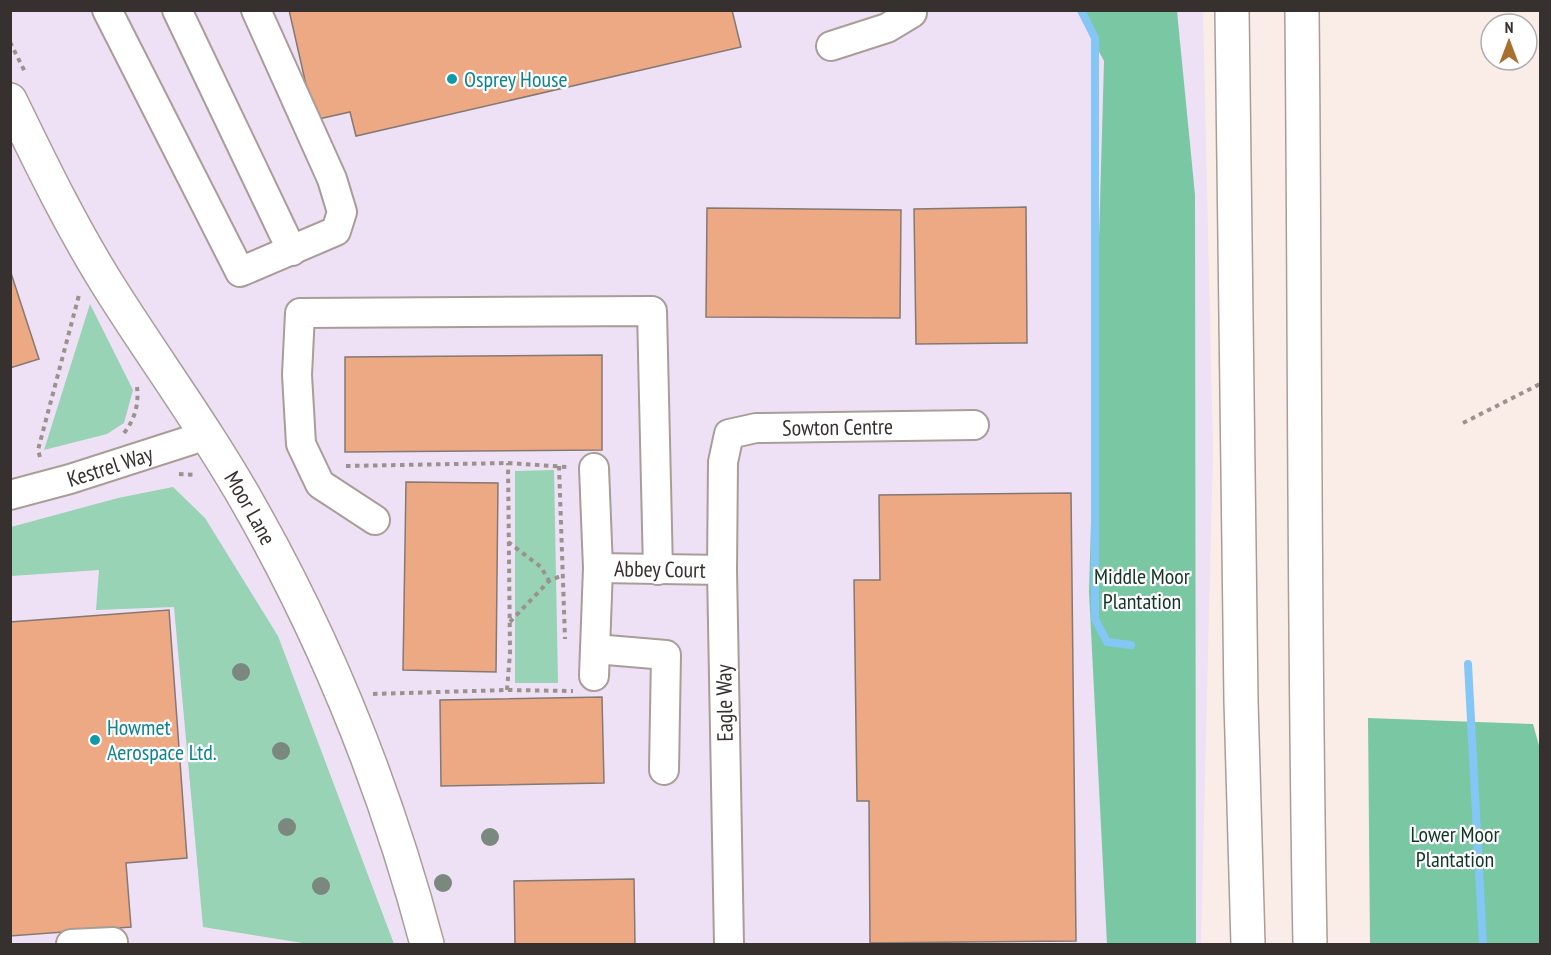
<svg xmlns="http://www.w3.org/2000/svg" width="1551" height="955" viewBox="0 0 1551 955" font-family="'PT Sans Narrow',sans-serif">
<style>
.industrial{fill:#eee1f5}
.green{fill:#97d3b4}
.forest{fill:#7ac8a3}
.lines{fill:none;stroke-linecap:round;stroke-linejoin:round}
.stream{stroke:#84c6f6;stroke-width:8}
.building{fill:#eda884;stroke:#847973;stroke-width:1.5}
.minor-casing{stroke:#a99d97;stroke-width:32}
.major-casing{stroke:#a99d97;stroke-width:36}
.highway-casing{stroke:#a99d97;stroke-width:36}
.path{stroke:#9b928e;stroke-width:4;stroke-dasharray:4.5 4.5;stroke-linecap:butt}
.minor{stroke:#fff;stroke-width:28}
.major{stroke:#fff;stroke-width:33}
.highway{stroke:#fff;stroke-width:33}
.tree{fill:#7a887d}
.culture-dot{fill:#0f9aa8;stroke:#fff;stroke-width:2}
.labels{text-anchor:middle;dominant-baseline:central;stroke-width:4.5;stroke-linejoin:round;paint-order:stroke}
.culture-label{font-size:22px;fill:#0d838f;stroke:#fff;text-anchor:start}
.street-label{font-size:22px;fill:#36312f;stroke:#fff}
.park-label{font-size:22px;fill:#123526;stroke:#fff}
</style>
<rect width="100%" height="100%" fill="#faede7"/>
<path class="industrial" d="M 10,11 L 1203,11 L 1213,450 L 1201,944 L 11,944 Z"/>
<path class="green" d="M 90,304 L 133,390 L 124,423 L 107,434 L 44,450 Z
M 554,470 L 558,683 L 515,683 L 515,471 Z
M 173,487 L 205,518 L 278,636 L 394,944 L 309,944 L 203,927 L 174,607 L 96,610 L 99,570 L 11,576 L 11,527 L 118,498 Z"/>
<path class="forest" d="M 1077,11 L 1177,11 L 1195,195 L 1196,944 L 1107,944 L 1089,592 L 1104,61 Z
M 1368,718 L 1533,724 L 1540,749 L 1540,944 L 1370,944 Z"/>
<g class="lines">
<path class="stream" d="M 1081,10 L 1095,38 L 1095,619 L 1107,642 L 1131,645
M 1468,664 L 1483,944"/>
</g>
<path class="building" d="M 289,10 L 732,10 L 741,47 L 356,136 L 350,112 L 314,120 Z
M 1026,207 L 1027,343 L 916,344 L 914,209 Z
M 707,208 L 901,210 L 900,318 L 706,317 Z
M 10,270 L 39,359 L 10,368 Z
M 602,355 L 602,450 L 345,452 L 345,357 Z
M 406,482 L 498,483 L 496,672 L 403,670 Z
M 1071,493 L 1076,941 L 870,943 L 869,801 L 857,801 L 854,580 L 880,580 L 879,495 Z
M 169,610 L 187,858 L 126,863 L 131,927 L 10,936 L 10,622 Z
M 602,697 L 604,783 L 441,786 L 440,700 Z
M 634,879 L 635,944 L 515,944 L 514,881 Z"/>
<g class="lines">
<g class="minor-casing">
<g id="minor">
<path d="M 107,10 L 240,272 L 336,231 L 342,212 L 332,179 L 256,10"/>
<path d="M 177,10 L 292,251"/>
<path d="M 831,46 L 887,28 L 912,13 L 911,10"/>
<path id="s1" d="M 594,468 L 598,568 L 722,570"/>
<path id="s2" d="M 10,495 L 70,479 L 207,435"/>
<path d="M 375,520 L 320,484 L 301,444 L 297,375 L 300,313 L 652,311 L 658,570"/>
<path d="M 595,649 L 666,655 L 664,770"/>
<path d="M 594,676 L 598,568"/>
<path d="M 71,944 L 113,942"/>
<path id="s3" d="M 729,944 L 722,570 L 723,462 L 729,434 L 756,428 L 974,425"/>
</g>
</g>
<g class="major-casing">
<g id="major">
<path id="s4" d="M 10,100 C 42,166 74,232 113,293 C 158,364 208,432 249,505 C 327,642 387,793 427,944"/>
</g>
</g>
<g class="highway-casing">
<path id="highway" d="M 1232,10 L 1241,701 L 1248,944
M 1302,10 C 1305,322 1304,633 1310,944"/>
</g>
<path class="path" d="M 10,42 L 26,74
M 1463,423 L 1540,384
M 124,433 C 135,419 139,404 137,387
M 40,457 L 38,450 L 79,295
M 346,466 L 508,463 L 567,467
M 559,466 L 565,639
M 179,474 L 196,475
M 508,542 L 541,567 L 549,581
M 510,622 L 549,581 L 563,575
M 507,690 L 510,653 L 508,463
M 373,694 L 507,690 L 573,691"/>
<use href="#minor" class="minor"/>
<use href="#major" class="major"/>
<use href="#highway" class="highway"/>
</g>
<g class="tree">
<circle cx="241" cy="672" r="9"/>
<circle cx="281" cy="751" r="9"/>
<circle cx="287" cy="827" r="9"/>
<circle cx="490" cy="837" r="9"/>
<circle cx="443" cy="883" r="9"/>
<circle cx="321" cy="886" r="9"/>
</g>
<g class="culture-dot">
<circle cx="452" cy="79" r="6"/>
<circle cx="95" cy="740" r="6"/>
</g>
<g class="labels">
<g class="culture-label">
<text x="464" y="79">Osprey House</text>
<text x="107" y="727">Howmet<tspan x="107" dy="25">Aerospace Ltd.</tspan></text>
</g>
<g class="street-label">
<text stroke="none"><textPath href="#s3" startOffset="620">Sowton Centre</textPath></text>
<text stroke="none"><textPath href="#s2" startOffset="104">Kestrel Way</textPath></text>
<text stroke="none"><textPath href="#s4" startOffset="474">Moor Lane</textPath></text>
<text stroke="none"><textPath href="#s1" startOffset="162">Abbey Court</textPath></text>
<text transform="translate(724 703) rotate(-91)">Eagle Way</text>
</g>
<g class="park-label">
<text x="1142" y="576">Middle Moor<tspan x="1142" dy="25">Plantation</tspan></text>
<text x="1455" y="834">Lower Moor<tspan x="1455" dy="25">Plantation</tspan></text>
</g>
</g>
<rect width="1551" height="955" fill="none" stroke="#36312f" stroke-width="24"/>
<g transform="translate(1509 42)"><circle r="28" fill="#ffffff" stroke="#afadac" stroke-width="1.5"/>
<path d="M0-4.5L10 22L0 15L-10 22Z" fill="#a96f2f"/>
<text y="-9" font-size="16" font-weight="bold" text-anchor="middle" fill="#36312f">N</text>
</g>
</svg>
